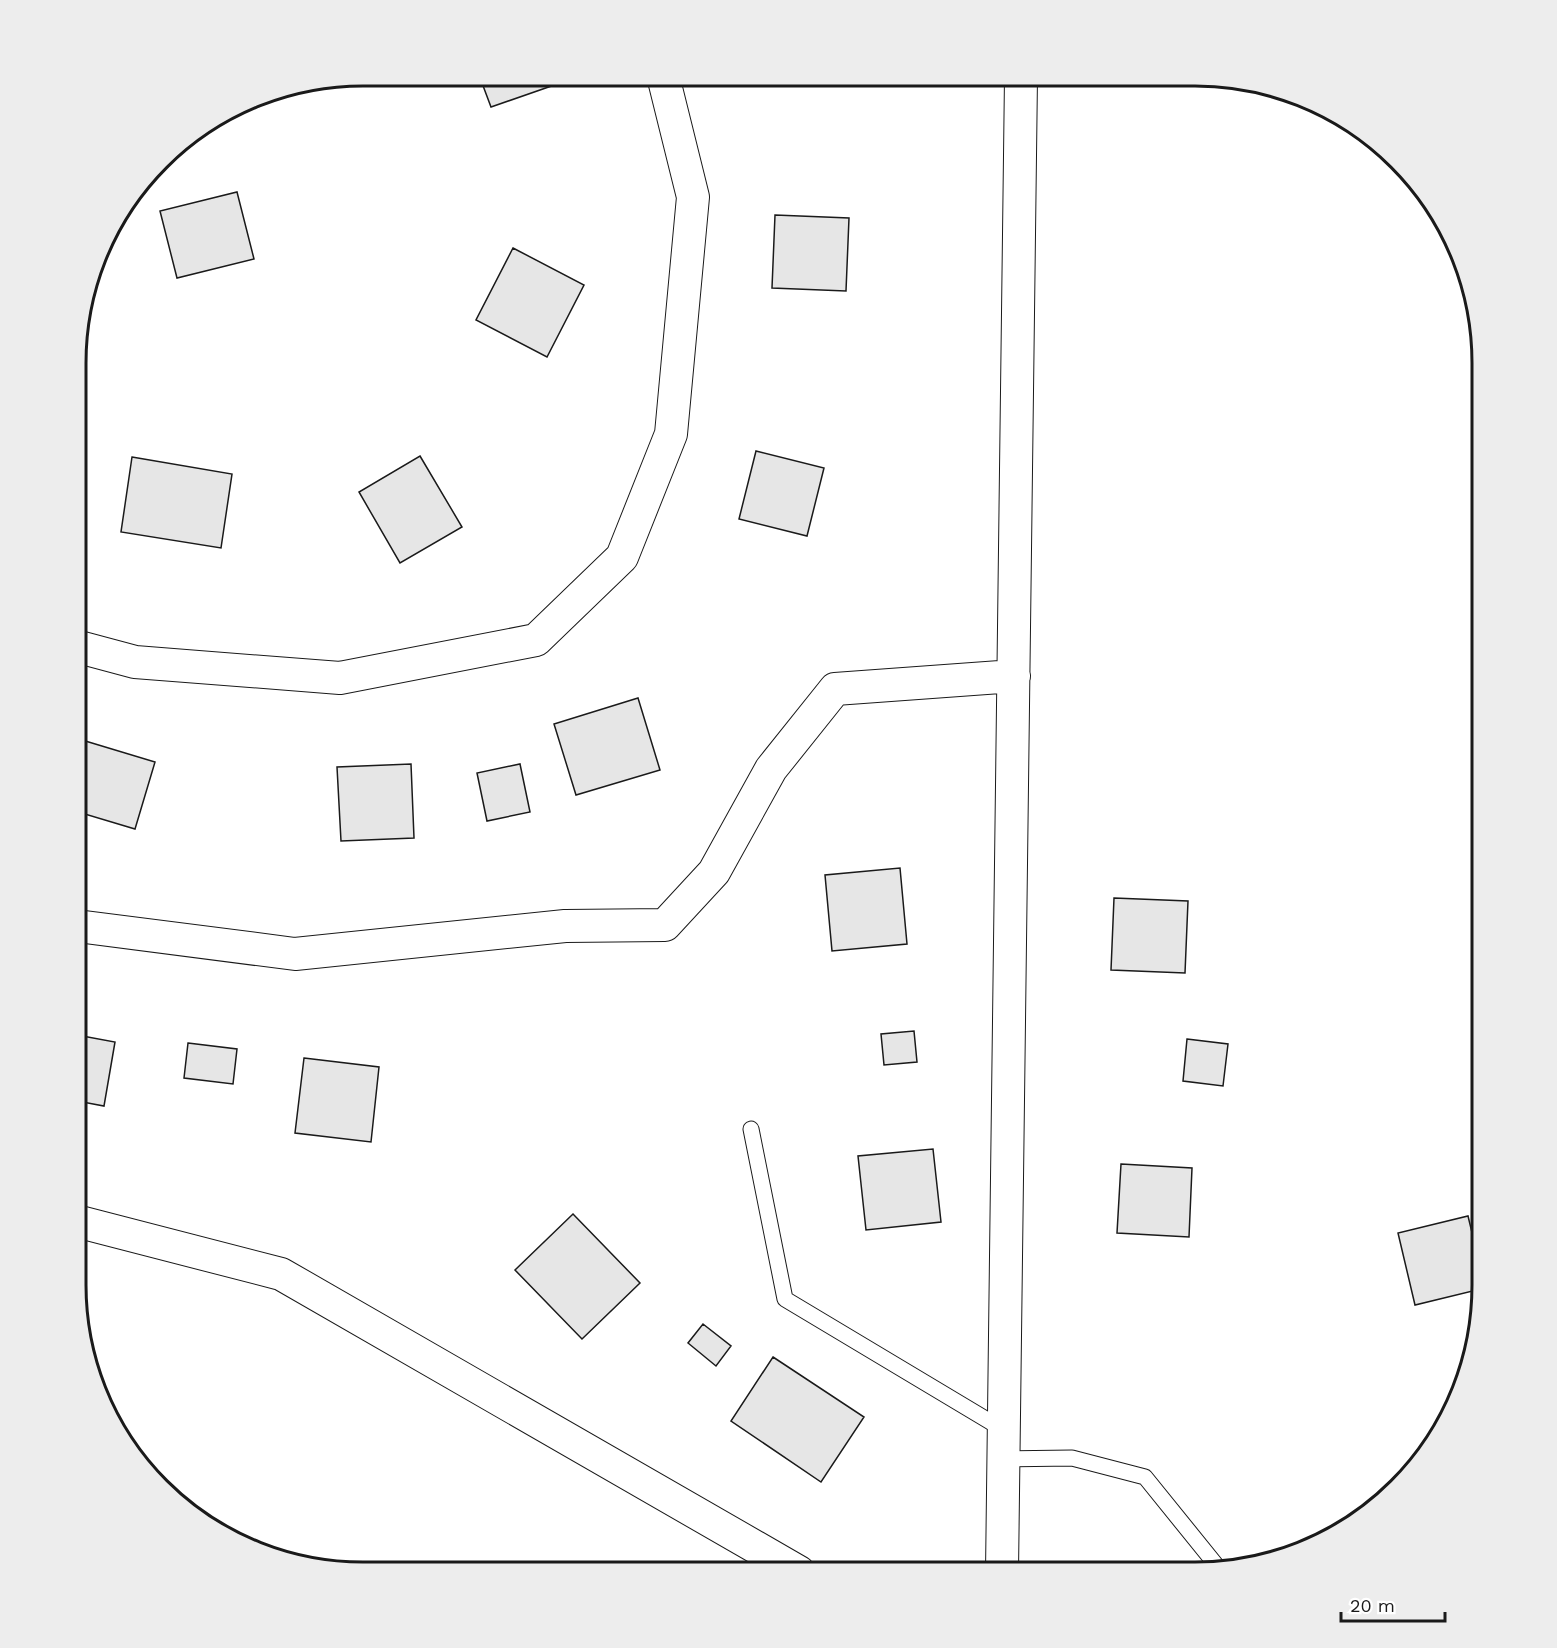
<svg xmlns="http://www.w3.org/2000/svg" width="1557" height="1648" viewBox="0 0 1557 1648" font-family="'Work Sans',sans-serif">
<style>
.building{fill:#e6e6e6;stroke:#1a1a1a;stroke-width:1.5}
.lines{fill:none;stroke-linecap:round;stroke-linejoin:round}
.service-casing{stroke:#1a1a1a;stroke-width:17}
.minor-casing{stroke:#1a1a1a;stroke-width:34}
.service{stroke:#fff;stroke-width:15}
.minor{stroke:#fff;stroke-width:32}
.rim{fill:none;stroke:#1a1a1a;stroke-width:3}
</style>
<rect width="100%" height="100%" fill="#fff"/>
<path class="building" d="M 479,75 L 561,76 L 563,82 L 491,107 Z
M 237,192 L 254,259 L 177,278 L 160,211 Z
M 775,215 L 849,218 L 846,291 L 772,288 Z
M 513,248 L 584,285 L 547,357 L 476,320 Z
M 756,451 L 824,468 L 807,536 L 739,519 Z
M 420,456 L 462,527 L 400,563 L 359,492 Z
M 132,457 L 232,474 L 221,548 L 121,532 Z
M 638,698 L 660,770 L 576,795 L 554,724 Z
M 82,740 L 155,762 L 135,829 L 78,812 L 78,753 Z
M 411,764 L 414,838 L 341,841 L 337,767 Z
M 520,764 L 530,812 L 487,821 L 477,773 Z
M 900,868 L 907,944 L 832,951 L 825,875 Z
M 1114,898 L 1188,901 L 1185,973 L 1111,970 Z
M 914,1031 L 917,1062 L 884,1065 L 881,1034 Z
M 77,1035 L 115,1042 L 104,1106 L 77,1101 Z
M 1187,1039 L 1228,1044 L 1223,1086 L 1183,1081 Z
M 188,1043 L 237,1049 L 233,1084 L 184,1078 Z
M 304,1058 L 379,1067 L 371,1142 L 295,1133 Z
M 933,1149 L 941,1222 L 866,1230 L 858,1156 Z
M 1121,1164 L 1192,1168 L 1189,1237 L 1117,1233 Z
M 573,1214 L 640,1283 L 582,1339 L 515,1270 Z
M 1468,1216 L 1481,1270 L 1481,1289 L 1415,1305 L 1398,1233 Z
M 703,1324 L 731,1346 L 716,1366 L 688,1343 Z
M 773,1357 L 864,1417 L 821,1482 L 731,1421 Z"/>
<g class="lines">
<g class="service-casing">
<path id="service" d="M 751,1129 L 785,1299 L 1004,1430
M 1003,1459 L 1072,1458 L 1145,1477 L 1221,1571"/>
</g>
<g class="minor-casing">
<path id="minor" d="M 79,647 L 135,662 L 340,678 L 536,640 L 622,557 L 671,434 L 693,197 L 663,76
M 77,926 L 295,954 L 565,926 L 665,925 L 714,872 L 771,769 L 835,689 L 1014,676
M 76,1221 L 281,1274 L 799,1572
M 1002,1572 L 1021,77"/>
</g>
<use href="#service" class="service"/>
<use href="#minor" class="minor"/>
</g>
<path d="M0 0H1557V1648H0ZM363 86H1195A277 277 0 0 1 1472 363V1285A277 277 0 0 1 1195 1562H363A277 277 0 0 1 86 1285V363A277 277 0 0 1 363 86Z" fill="#ededed" fill-rule="evenodd"/>
<path class="rim" d="M363 86H1195A277 277 0 0 1 1472 363V1285A277 277 0 0 1 1195 1562H363A277 277 0 0 1 86 1285V363A277 277 0 0 1 363 86Z"/>
<path d="M1341 1612v9h104v-9" fill="none" stroke="#1a1a1a" stroke-width="3"/>
<text x="1350" y="1612" font-size="18" fill="#1a1a1a" stroke="#ffffff" stroke-width="4.5" paint-order="stroke">20 m</text>
</svg>
